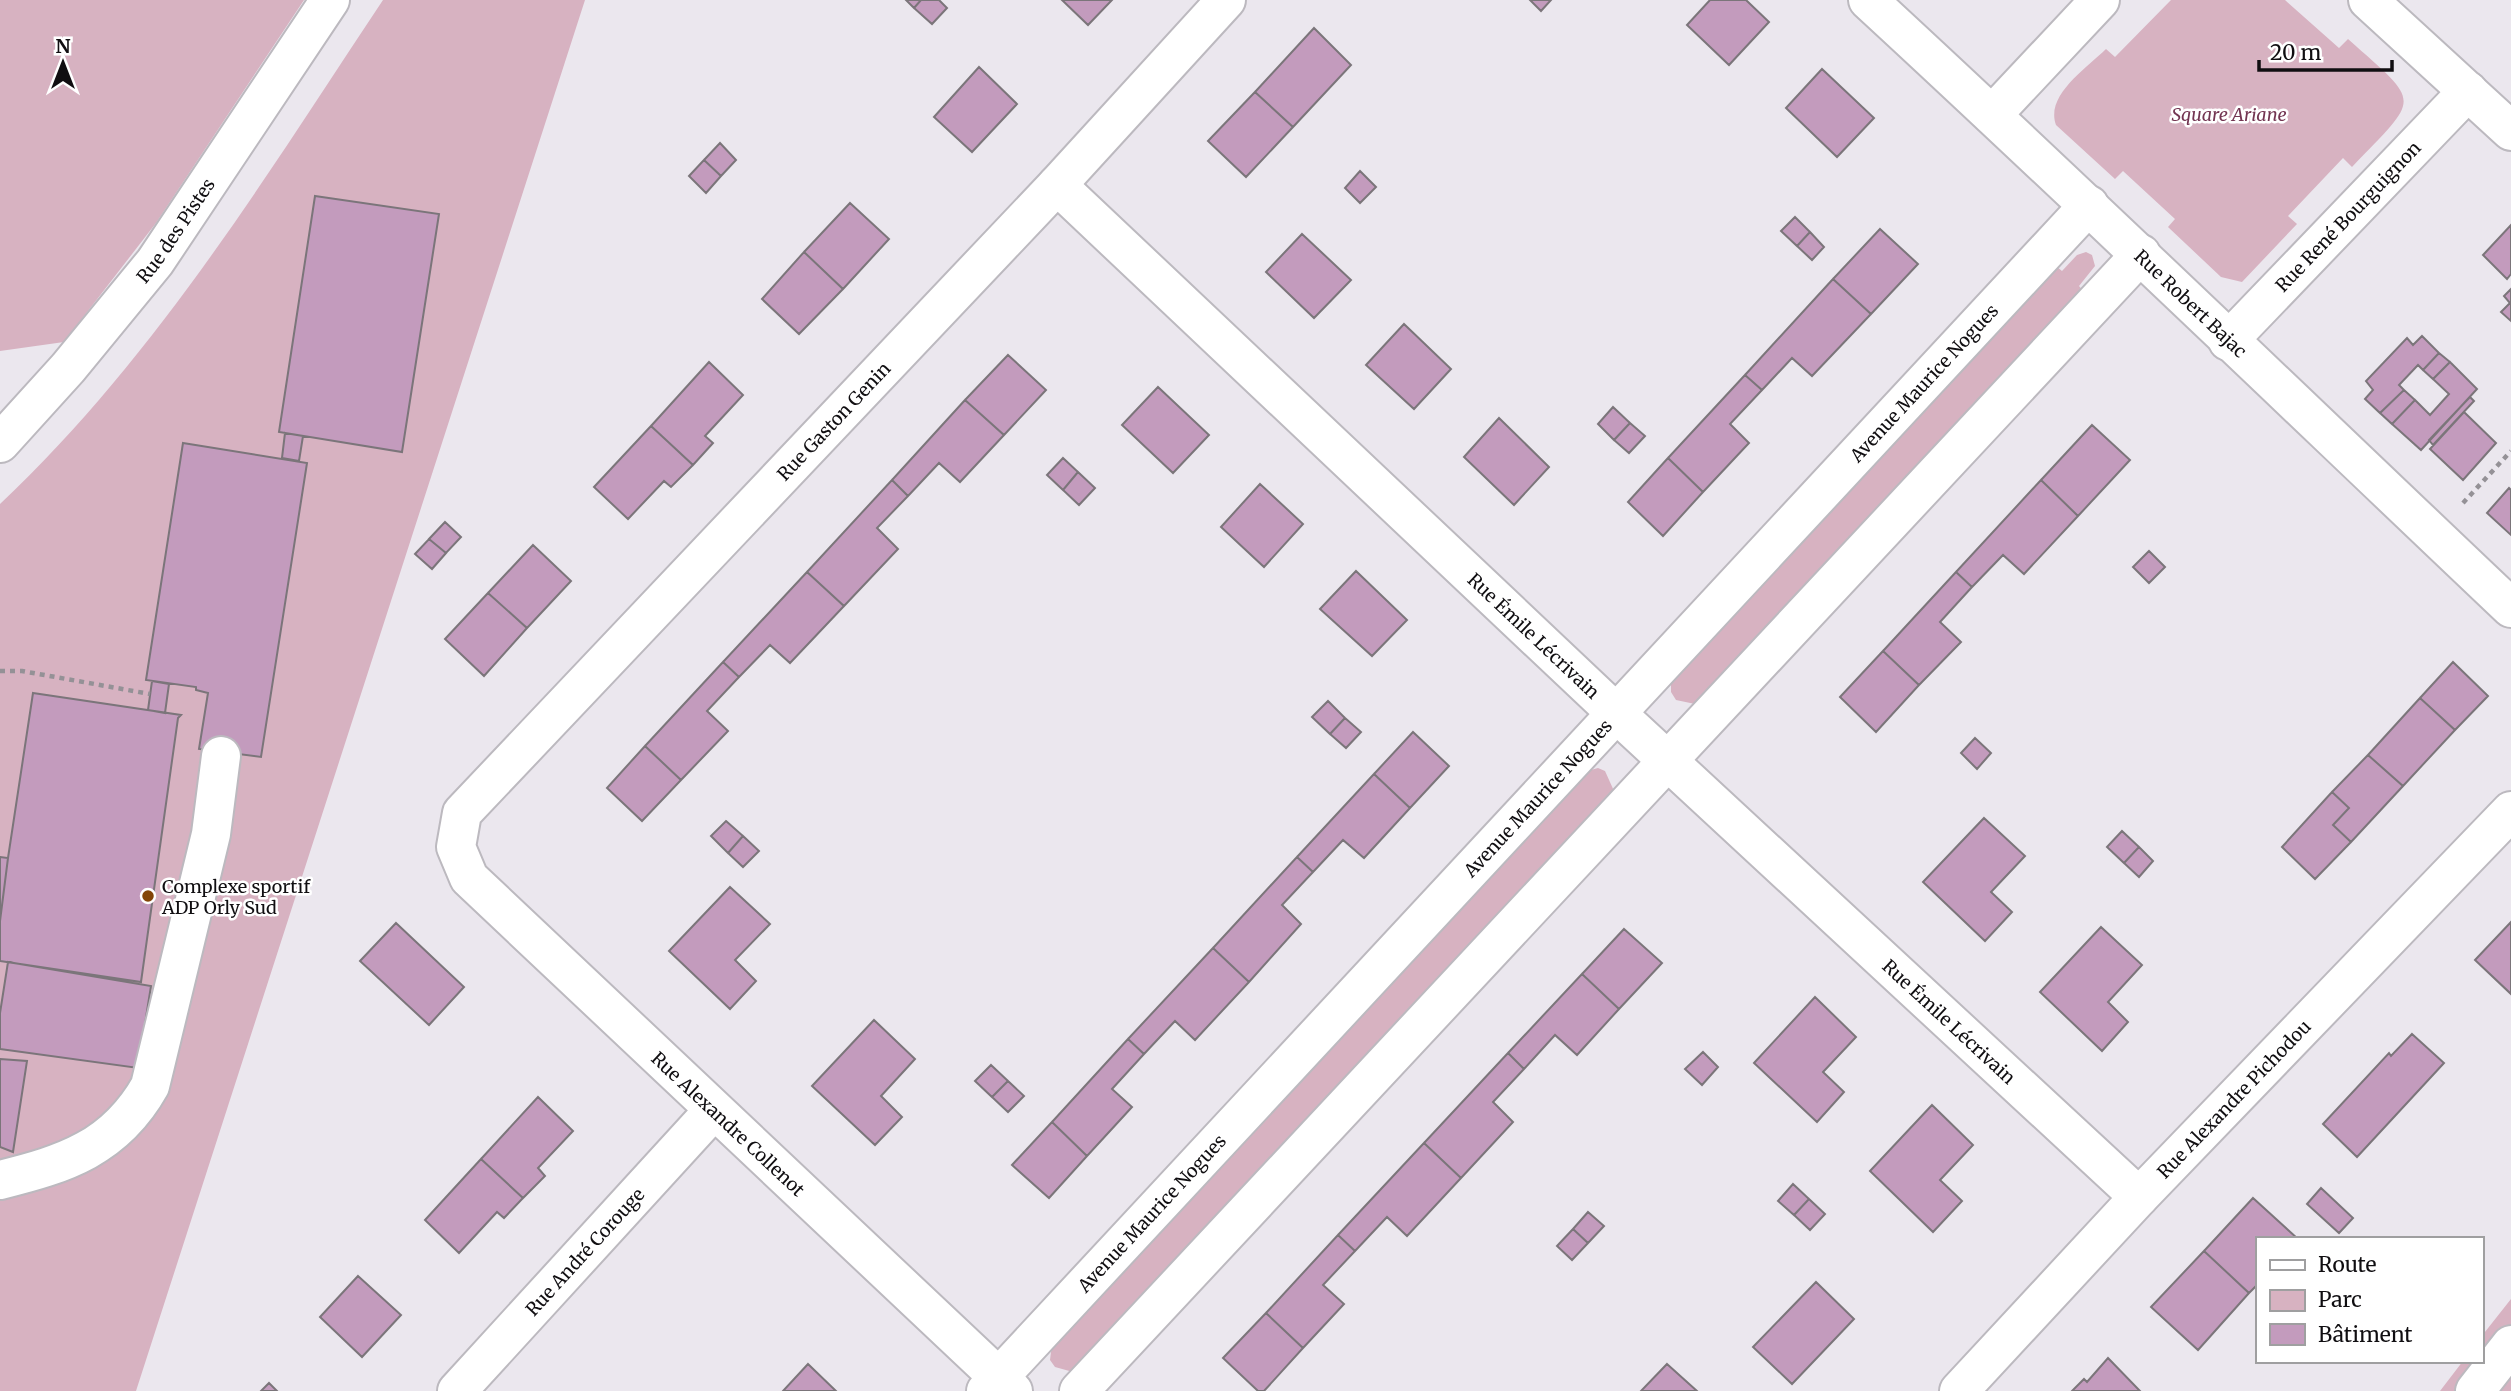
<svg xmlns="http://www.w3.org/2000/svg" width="2511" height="1391" viewBox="0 0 2511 1391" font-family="Merriweather,serif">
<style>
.green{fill:#d7b2c1}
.building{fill:#c39bbd;stroke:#7b757a;stroke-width:2}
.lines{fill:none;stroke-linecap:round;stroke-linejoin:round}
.minor-casing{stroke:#bcb9bf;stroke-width:42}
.path{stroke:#949196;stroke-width:4.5;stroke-dasharray:5 5;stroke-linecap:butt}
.minor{stroke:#fff;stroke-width:38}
.poi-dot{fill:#834406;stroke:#fff;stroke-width:2.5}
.labels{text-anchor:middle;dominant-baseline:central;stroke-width:5;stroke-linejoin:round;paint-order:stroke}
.park-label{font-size:18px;font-style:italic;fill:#733552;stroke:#fff}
.street-label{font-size:18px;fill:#100e11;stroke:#fff}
.poi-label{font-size:18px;fill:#100e11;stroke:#fff;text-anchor:start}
</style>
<rect width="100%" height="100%" fill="#ebe7ee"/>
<path class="green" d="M 0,0 L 304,0 L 156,223 L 64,342 L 0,351 Z
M 383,0 L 585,0 L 136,1391 L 0,1391 L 0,504 C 155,358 266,176 383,0 Z
M 2171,0 L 2285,0 L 2339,48 L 2348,39 C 2422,105 2421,95 2352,167 L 2343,158 L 2288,216 L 2297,224 L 2242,282 L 2221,277 L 2168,227 L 2175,219 L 2123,171 L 2115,179 L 2056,125 C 2045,95 2087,68 2106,49 L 2115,57 Z
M 2086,252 L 2092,255 L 2095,266 L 2079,286 L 2084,292 L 1695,704 L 1676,700 L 1671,692 L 1671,679 L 2056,266 L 2062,271 L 2077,255 Z
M 1598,768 L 1605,771 L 1614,791 L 1073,1372 L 1055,1367 L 1050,1360 L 1052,1344 L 1587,771 Z
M 2511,1299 L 2511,1391 L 2440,1391 L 2463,1361 L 2481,1361 L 2481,1337 Z"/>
<path class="building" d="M 906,0 L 921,0 L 914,8 Z
M 921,0 L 939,0 L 947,8 L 932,24 L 914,8 Z
M 1062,0 L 1112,0 L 1088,25 Z
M 1530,0 L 1551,0 L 1541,11 Z
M 1710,0 L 1746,0 L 1769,22 L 1729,65 L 1687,25 Z
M 1314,28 L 1351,65 L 1293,127 L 1255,92 Z
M 979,67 L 1017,104 L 972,152 L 934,117 Z
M 1822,69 L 1874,118 L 1837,157 L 1786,108 Z
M 1255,92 L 1293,127 L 1246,177 L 1208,141 Z
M 720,143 L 736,160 L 721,176 L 704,160 Z
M 704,160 L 721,176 L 706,193 L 689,176 Z
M 1360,171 L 1376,187 L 1360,203 L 1345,188 Z
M 315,196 L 439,214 L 402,452 L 279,432 Z
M 850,203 L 889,239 L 843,289 L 804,252 Z
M 1795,217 L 1810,232 L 1797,246 L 1781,231 Z
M 2511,225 L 2511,274 L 2507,279 L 2483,255 Z
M 1880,229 L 1918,264 L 1871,314 L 1833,279 Z
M 1810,232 L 1824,247 L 1812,260 L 1797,246 Z
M 1302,234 L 1351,280 L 1314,318 L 1266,272 Z
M 804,252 L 843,289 L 799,334 L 762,299 Z
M 1833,279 L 1871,314 L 1812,376 L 1792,358 L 1762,390 L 1745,375 Z
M 2511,289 L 2511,321 L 2501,312 L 2510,303 L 2504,296 Z
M 1404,324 L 1451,369 L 1414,409 L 1366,365 Z
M 2422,336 L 2439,353 L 2423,370 L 2418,365 L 2399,385 L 2404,390 L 2380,413 L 2365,399 L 2373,390 L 2366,381 L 2407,338 L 2413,345 Z
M 2439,353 L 2450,362 L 2433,379 L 2423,370 Z
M 1008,355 L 1046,390 L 1004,435 L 965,400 Z
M 709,362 L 743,395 L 705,436 L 713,443 L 693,465 L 651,426 Z
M 2450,362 L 2477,389 L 2421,450 L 2392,424 L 2415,400 L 2430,415 L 2449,394 L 2433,379 Z
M 1745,375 L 1762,390 L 1730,424 L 1749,443 L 1703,492 L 1668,458 Z
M 1158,387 L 1209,435 L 1173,473 L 1122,425 Z
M 2404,390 L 2415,400 L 2392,424 L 2380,413 Z
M 2470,397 L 2474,401 L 2433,445 L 2429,440 Z
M 965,400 L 1004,435 L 960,482 L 939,463 L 908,496 L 892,480 Z
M 1613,407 L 1630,423 L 1614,440 L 1598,424 Z
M 2464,412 L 2496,443 L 2463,480 L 2430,449 Z
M 1499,418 L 1549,467 L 1514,505 L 1464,457 Z
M 1630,423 L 1645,436 L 1629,453 L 1614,440 Z
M 2092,425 L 2130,460 L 2078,516 L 2041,480 Z
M 651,426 L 693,465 L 671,487 L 664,481 L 628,519 L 594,487 Z
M 285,433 L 303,436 L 299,461 L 282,458 Z
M 183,443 L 307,463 L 261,757 L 199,749 L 208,693 L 196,690 L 196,687 L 146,680 Z
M 1063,458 L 1078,472 L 1063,490 L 1047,475 Z
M 1668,458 L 1703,492 L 1663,536 L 1628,502 Z
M 1078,472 L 1095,488 L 1079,505 L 1063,490 Z
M 892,480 L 908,496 L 877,528 L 898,549 L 844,606 L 807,572 Z
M 2041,480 L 2078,516 L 2024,574 L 2003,555 L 1972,587 L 1956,572 Z
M 1260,484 L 1303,524 L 1264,567 L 1221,527 Z
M 2509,488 L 2511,490 L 2511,535 L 2487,513 Z
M 445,522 L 461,537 L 446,553 L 429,539 Z
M 429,539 L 446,553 L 432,569 L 415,554 Z
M 533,545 L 571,581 L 527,628 L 488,593 Z
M 2149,551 L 2165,567 L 2149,583 L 2133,567 Z
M 1356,571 L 1407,620 L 1372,656 L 1320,609 Z
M 807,572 L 844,606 L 790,663 L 770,645 L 739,677 L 723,662 Z
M 1956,572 L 1972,587 L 1940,622 L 1961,642 L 1919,685 L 1883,651 Z
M 488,593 L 527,628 L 484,676 L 445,639 Z
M 1883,651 L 1919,685 L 1876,732 L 1840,697 Z
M 723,662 L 739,677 L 707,711 L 728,731 L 681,780 L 645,746 Z
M 2453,662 L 2488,696 L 2455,730 L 2420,698 Z
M 152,681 L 169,684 L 165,713 L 148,710 Z
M 33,693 L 181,715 L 178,718 L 141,982 L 0,961 L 0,921 L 8,858 Z
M 2420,698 L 2455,730 L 2403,786 L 2368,755 Z
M 1328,701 L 1345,718 L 1330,734 L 1312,717 Z
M 1345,718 L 1361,732 L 1346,748 L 1330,734 Z
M 1413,732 L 1449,766 L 1410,808 L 1374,774 Z
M 1975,738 L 1991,753 L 1977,769 L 1961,753 Z
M 645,746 L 681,780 L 642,821 L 607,788 Z
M 2368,755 L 2403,786 L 2351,842 L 2333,825 L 2349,808 L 2332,792 Z
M 1374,774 L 1410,808 L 1364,858 L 1343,840 L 1313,872 L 1297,857 Z
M 2332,792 L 2349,808 L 2333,825 L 2351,842 L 2315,879 L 2282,847 Z
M 1984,818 L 2025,856 L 1991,892 L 2012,912 L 1985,941 L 1923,882 Z
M 726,821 L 743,836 L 728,853 L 711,836 Z
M 2122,831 L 2139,847 L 2124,863 L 2107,847 Z
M 743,836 L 759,851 L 743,867 L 728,853 Z
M 2139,847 L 2153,861 L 2139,877 L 2124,863 Z
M 0,857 L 8,858 L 0,921 Z
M 1297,857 L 1313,872 L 1282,905 L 1301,924 L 1249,982 L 1213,948 Z
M 730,887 L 770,924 L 735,960 L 756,981 L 730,1009 L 669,951 Z
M 2511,922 L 2511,994 L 2475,960 Z
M 396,923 L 464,987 L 429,1025 L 360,961 Z
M 2101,927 L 2142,965 L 2108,1002 L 2128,1022 L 2102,1051 L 2040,992 Z
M 1624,929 L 1662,963 L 1619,1009 L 1582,974 Z
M 1213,948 L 1249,982 L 1195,1040 L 1175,1021 L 1144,1054 L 1128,1039 Z
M 8,962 L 151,986 L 138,1068 L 0,1049 L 0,1013 Z
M 1582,974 L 1619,1009 L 1577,1055 L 1555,1035 L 1524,1069 L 1508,1053 Z
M 1815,997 L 1856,1037 L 1823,1072 L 1844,1092 L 1817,1122 L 1754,1063 Z
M 874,1020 L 915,1059 L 881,1096 L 902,1117 L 875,1145 L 812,1086 Z
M 2412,1034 L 2444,1063 L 2357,1157 L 2323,1124 L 2389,1053 L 2391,1056 Z
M 1128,1039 L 1144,1054 L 1112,1089 L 1132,1107 L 1087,1156 L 1052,1122 Z
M 1703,1052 L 1718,1067 L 1702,1085 L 1685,1069 Z
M 1508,1053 L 1524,1069 L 1493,1102 L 1513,1122 L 1461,1178 L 1424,1143 Z
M 0,1059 L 27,1061 L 13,1152 L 0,1147 Z
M 991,1065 L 1008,1081 L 992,1097 L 975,1081 Z
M 1008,1081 L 1024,1096 L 1008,1112 L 992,1097 Z
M 538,1097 L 573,1131 L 538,1168 L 545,1176 L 523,1198 L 481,1159 Z
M 1932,1105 L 1973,1145 L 1940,1180 L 1962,1201 L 1933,1232 L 1870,1171 Z
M 1052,1122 L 1087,1156 L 1049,1198 L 1012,1165 Z
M 1424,1143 L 1461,1178 L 1407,1236 L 1387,1217 L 1355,1251 L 1338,1235 Z
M 481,1159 L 523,1198 L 504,1218 L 497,1212 L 459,1253 L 425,1220 Z
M 1793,1184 L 1809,1199 L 1794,1215 L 1778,1201 Z
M 2321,1188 L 2353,1218 L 2339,1233 L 2307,1204 Z
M 2253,1198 L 2298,1239 L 2257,1239 L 2257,1285 L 2249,1293 L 2204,1251 Z
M 1809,1199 L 1825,1214 L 1810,1230 L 1794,1215 Z
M 1588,1212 L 1604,1226 L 1588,1243 L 1573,1229 Z
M 1573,1229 L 1588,1243 L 1572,1260 L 1557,1246 Z
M 1338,1235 L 1355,1251 L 1323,1285 L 1344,1304 L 1303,1348 L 1266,1313 Z
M 2204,1251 L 2249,1293 L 2198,1350 L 2151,1307 Z
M 358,1276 L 401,1315 L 362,1357 L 320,1317 Z
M 1816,1282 L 1854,1319 L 1792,1384 L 1753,1347 Z
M 1266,1313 L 1303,1348 L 1264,1391 L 1258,1391 L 1223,1358 Z
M 2108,1358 L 2140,1391 L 2072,1391 L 2084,1379 L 2087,1382 Z
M 808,1364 L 836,1391 L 783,1391 Z
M 1667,1364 L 1697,1391 L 1641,1391 Z
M 269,1383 L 277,1391 L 261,1391 Z"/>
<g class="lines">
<g class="minor-casing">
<g id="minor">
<path id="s1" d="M 1868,0 C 2085,200 2297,405 2511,608"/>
<path d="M 2368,0 L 2511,131"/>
<path d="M 1992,115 L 2100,0"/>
<path id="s2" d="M 1057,185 L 1616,713 L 2139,1197"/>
<path id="s3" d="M 2228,341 L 2468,91"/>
<path id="s4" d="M 0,443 L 68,368 L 155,262 L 330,0"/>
<path d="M 0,1180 C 65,1164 115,1148 150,1086 L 211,834 L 221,756"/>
<path id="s5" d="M 457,1391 L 713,1111"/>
<path id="s6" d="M 986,1391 L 2089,205"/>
<path id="s7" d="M 1013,1391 L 469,878 L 456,847 L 462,813 L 1057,185 L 1226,0"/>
<path d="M 1079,1391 L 2141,254"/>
<path id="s8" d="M 1959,1391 L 2139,1197 L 2511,811"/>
<path d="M 2475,1391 L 2511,1345"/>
</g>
</g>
<path class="path" d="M 2463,503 L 2511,451
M 0,671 L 22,671 L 150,694"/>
<use href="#minor" class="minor"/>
</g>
<circle class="poi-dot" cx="148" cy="896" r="7"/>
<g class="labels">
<g class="park-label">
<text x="2229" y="114">Square Ariane</text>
</g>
<g class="street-label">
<text stroke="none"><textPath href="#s3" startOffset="173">Rue René Bourguignon</textPath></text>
<text stroke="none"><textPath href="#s4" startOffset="276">Rue des Pistes</textPath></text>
<text stroke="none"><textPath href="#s1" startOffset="443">Rue Robert Bajac</textPath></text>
<text stroke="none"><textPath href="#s6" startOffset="1377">Avenue Maurice Nogues</textPath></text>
<text stroke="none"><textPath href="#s7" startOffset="1356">Rue Gaston Genin</textPath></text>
<text stroke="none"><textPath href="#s2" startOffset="656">Rue Émile Lécrivain</textPath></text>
<text stroke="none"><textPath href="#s6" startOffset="810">Avenue Maurice Nogues</textPath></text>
<text stroke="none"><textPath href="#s2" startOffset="1223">Rue Émile Lécrivain</textPath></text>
<text stroke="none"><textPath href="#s8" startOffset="401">Rue Alexandre Pichodou</textPath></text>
<text transform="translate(728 1124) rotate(43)">Rue Alexandre Collenot</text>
<text stroke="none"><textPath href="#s6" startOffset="243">Avenue Maurice Nogues</textPath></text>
<text stroke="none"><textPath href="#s5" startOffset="189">Rue André Corouge</textPath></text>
</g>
<g class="poi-label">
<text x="162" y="886">Complexe sportif<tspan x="162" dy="21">ADP Orly Sud</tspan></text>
</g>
</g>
<rect x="2256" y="1237" width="228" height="126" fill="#ffffff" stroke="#9f9fa0" stroke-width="2"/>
<rect x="2270" y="1260" width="35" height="10" fill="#ffffff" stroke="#9f9fa0" stroke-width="2"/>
<text x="2318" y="1272" font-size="21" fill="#100e11">Route</text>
<rect x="2270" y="1290" width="35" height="21" fill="#d7b2c1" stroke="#9f9fa0" stroke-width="2"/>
<text x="2318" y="1307" font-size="21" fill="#100e11">Parc</text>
<rect x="2270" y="1324" width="35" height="21" fill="#c39bbd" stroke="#9f9fa0" stroke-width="2"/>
<text x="2318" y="1342" font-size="21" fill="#100e11">Bâtiment</text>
<g transform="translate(63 63)" stroke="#ffffff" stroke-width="5" paint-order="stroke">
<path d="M0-5L12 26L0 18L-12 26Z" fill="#100e11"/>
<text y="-10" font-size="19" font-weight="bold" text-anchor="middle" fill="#100e11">N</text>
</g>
<path d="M2259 60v10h133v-10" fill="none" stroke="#100e11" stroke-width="3.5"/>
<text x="2270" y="60" font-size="21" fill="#100e11" stroke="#ffffff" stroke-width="5" paint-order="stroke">20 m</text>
</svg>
